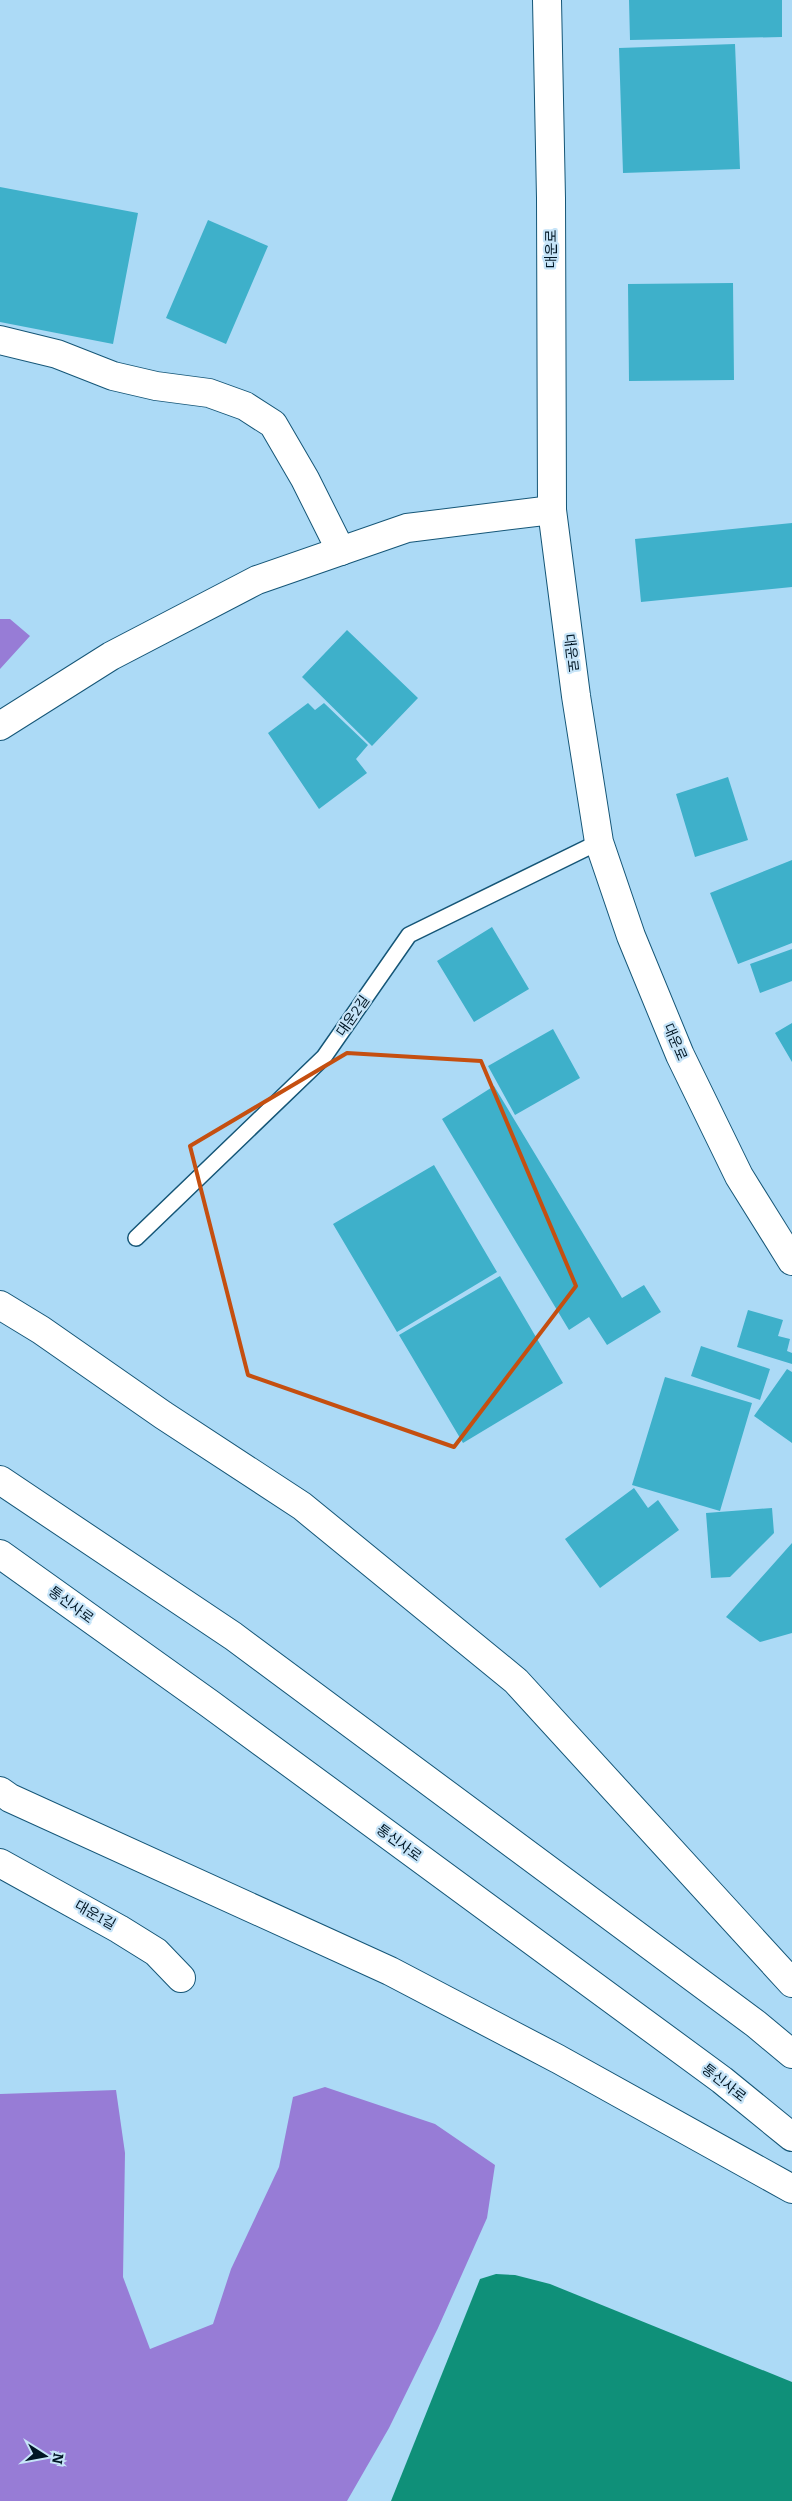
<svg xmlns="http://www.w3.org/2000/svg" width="792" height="2501" viewBox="0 0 792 2501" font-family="Bitter,'Noto Sans KR',serif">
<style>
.forest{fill:#977cd6}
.water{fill:#0f9079}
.building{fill:#3eb0ca}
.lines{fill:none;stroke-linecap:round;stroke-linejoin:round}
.service-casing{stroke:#155677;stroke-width:18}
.minor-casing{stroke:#155677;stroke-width:30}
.tertiary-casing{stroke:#155677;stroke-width:30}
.trunk-casing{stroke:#155677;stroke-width:30}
.service{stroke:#fff;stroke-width:15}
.minor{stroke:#fff;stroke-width:28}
.tertiary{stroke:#fff;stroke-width:28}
.trunk{stroke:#fff;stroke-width:28}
.marked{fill:none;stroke:#c54f10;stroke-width:4;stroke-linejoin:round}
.labels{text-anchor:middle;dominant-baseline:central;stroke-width:4.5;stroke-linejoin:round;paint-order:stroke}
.street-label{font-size:14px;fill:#001624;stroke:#c6e4f8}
</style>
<rect width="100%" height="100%" fill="#acdaf6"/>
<path class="forest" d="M 0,619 L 10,619 L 30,636 L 0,669 Z
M 325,2087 L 435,2124 L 495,2165 L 487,2218 L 438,2328 L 389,2428 L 347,2501 L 0,2501 L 0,2094 L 116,2090 L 125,2153 L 123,2277 L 150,2349 L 213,2324 L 231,2269 L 279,2167 L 293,2097 Z"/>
<path class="water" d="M 496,2274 L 515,2275 L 550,2284 L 792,2382 L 792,2501 L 391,2501 L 480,2279 Z"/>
<path class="building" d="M 629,0 L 782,0 L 782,37 L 630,40 Z
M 735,44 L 740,169 L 623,173 L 619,48 Z
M 0,187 L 138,213 L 113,344 L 0,322 Z
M 208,220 L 268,246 L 226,344 L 166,318 Z
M 733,283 L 734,380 L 629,381 L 628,284 Z
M 792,523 L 792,587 L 641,602 L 635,539 Z
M 347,630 L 418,698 L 372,746 L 302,677 Z
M 308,703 L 315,710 L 324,703 L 368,745 L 356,759 L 367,773 L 319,809 L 268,733 Z
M 728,777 L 748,840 L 695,857 L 676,794 Z
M 792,860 L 792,943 L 738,964 L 710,893 Z
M 492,927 L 529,989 L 474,1022 L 437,961 Z
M 792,949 L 792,981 L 760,993 L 750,964 Z
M 792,1023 L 792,1062 L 775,1033 Z
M 553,1029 L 580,1078 L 515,1115 L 488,1066 Z
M 494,1086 L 622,1298 L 644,1285 L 661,1312 L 607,1345 L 589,1317 L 569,1330 L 442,1119 Z
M 434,1165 L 497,1272 L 397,1332 L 333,1224 Z
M 500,1276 L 563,1383 L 463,1443 L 399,1335 Z
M 748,1310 L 783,1320 L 778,1336 L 790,1339 L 787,1351 L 792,1353 L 792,1364 L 737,1347 Z
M 701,1346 L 770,1369 L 760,1400 L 691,1376 Z
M 787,1369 L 792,1372 L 792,1443 L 754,1416 Z
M 665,1377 L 752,1403 L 720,1511 L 632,1485 Z
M 634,1488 L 648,1508 L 658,1500 L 679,1530 L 600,1588 L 565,1539 Z
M 772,1508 L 774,1533 L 730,1577 L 711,1578 L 706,1513 Z
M 792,1543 L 792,1633 L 760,1642 L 726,1617 Z"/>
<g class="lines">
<g class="service-casing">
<path id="service" d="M 136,1238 L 324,1057 L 409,935 L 599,842"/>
</g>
<g class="minor-casing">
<path id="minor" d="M 0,340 L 57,354 L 113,376 L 156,386 L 209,393 L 245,406 L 273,424 L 305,479 L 341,551
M 0,1863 L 119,1929 L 156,1952 L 181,1978"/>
</g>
<g class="tertiary-casing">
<path id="tertiary" d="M 547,0 L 551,198 L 552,510 L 576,696 L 599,842 L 631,936 L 680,1055 L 739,1176 L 792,1261"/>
</g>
<g class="trunk-casing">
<path id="trunk" d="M 0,726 L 111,656 L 257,580 L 407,528 L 552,510
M 0,1305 L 41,1330 L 163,1415 L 302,1506 L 516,1681 L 792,1983
M 0,1480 L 233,1636 L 756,2024 L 792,2054
M 0,1554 L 210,1704 L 722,2080 L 792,2137
M 0,1791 L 10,1798 L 390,1971 L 558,2059 L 792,2189"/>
</g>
<use href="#service" class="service"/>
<use href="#minor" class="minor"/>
<use href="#tertiary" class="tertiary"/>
<use href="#trunk" class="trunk"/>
</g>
<path class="marked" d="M 347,1053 L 481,1061 L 576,1286 L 454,1447 L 248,1375 L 190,1146 Z"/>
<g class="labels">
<g class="street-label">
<text transform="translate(551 249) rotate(-90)">대운로</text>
<text transform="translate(571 653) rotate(83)">대운로</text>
<text transform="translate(353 1016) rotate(-55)">대운2길</text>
<text transform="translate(675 1042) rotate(67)">대운로</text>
<text transform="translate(71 1605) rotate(36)">통신사로</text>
<text transform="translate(399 1843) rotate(36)">통신사로</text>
<text transform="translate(95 1915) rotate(29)">대운1길</text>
<text transform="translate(724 2083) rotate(38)">통신사로</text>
</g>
</g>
<g transform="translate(45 2456) rotate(101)" stroke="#c6e4f8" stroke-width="4" paint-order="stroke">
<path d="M0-4L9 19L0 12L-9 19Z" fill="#001624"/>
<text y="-8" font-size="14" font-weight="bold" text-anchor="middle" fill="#001624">N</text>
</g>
</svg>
